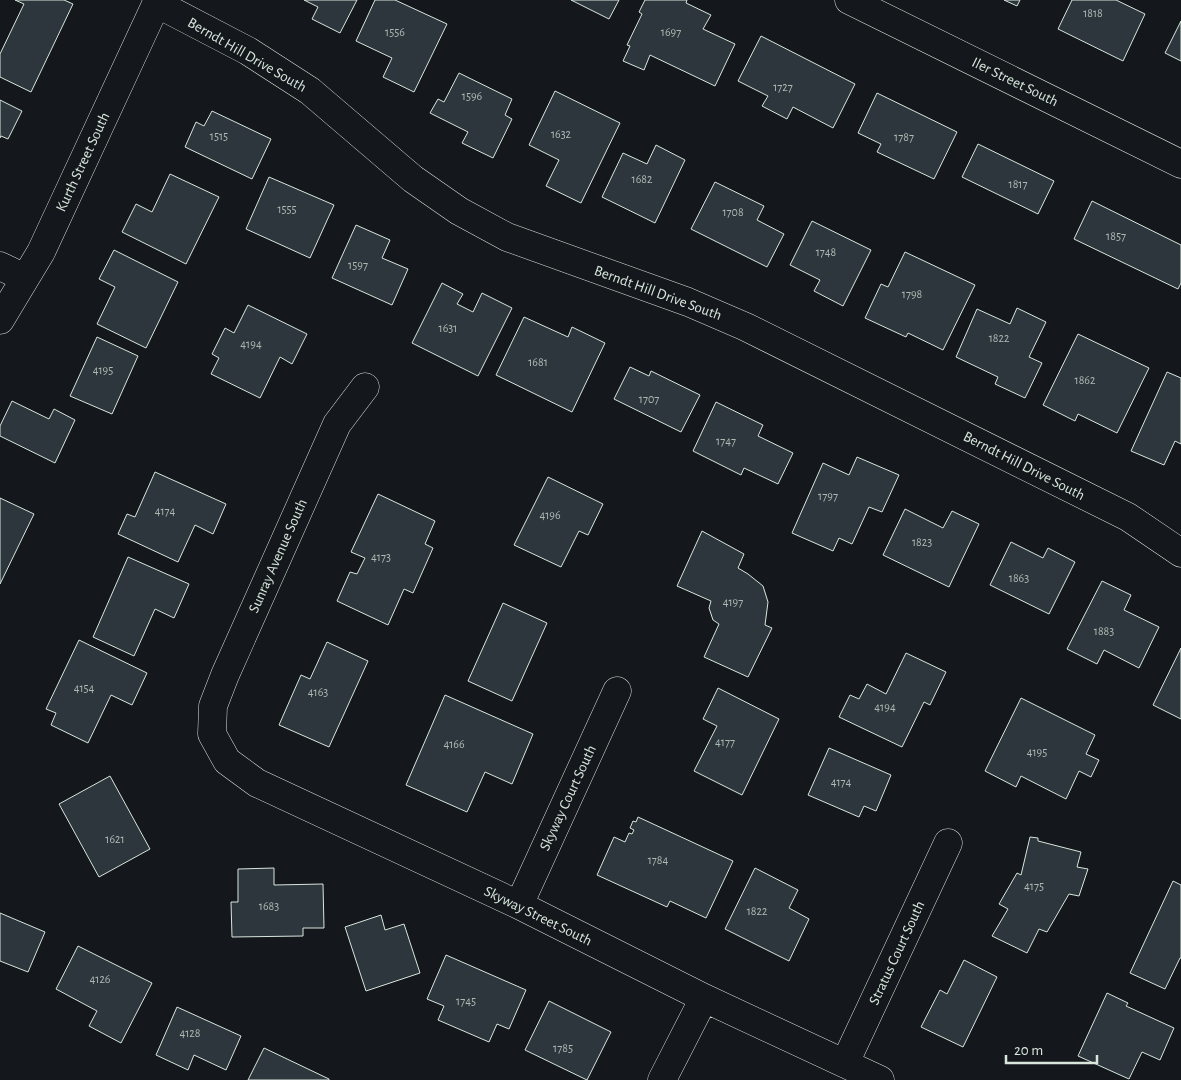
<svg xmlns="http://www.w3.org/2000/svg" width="1181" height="1080" viewBox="0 0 1181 1080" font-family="'Alegreya Sans',sans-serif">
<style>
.building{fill:#2c363c;stroke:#d8e6dc}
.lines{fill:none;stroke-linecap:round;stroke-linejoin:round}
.minor-casing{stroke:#d8e6dc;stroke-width:29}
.minor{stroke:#14181c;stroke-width:28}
.labels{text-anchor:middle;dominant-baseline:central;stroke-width:4;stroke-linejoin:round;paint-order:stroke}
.number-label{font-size:12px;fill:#adbab4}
.street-label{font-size:15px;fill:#d8e6dc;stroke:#14181c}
</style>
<rect width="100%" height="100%" fill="#14181c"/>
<path class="building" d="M 15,0 L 64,0 L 73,4 L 31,92 L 0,77 L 0,54 L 24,4 Z
M 304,0 L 357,0 L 340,33 L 312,19 L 318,7 Z
M 375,0 L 395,0 L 447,24 L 414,92 L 383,77 L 392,58 L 356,41 Z
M 571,0 L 619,0 L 609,19 Z
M 645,0 L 687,0 L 686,3 L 711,15 L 703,29 L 735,44 L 715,86 L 650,55 L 644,70 L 623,61 L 630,46 L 627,45 L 642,14 L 639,12 Z
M 1004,0 L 1020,0 L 1017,6 Z
M 1072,0 L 1116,0 L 1145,14 L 1123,61 L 1058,29 Z
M 1181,21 L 1181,61 L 1165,53 Z
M 761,36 L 855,84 L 833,128 L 793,107 L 787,119 L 762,106 L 768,96 L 738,81 Z
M 459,73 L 512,99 L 505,115 L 512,119 L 493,158 L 462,143 L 468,132 L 430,113 L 438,99 L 444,102 Z
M 555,91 L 620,123 L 581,203 L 546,186 L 559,160 L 529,145 Z
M 877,93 L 957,132 L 934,179 L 877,152 L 881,144 L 858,133 Z
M 0,100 L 22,111 L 8,139 L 1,136 L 0,138 Z
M 212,111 L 271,139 L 252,179 L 185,147 L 196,122 L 204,126 Z
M 978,144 L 1054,181 L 1038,214 L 962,177 Z
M 656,145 L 685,160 L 655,223 L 602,197 L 623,153 L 647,164 Z
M 170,174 L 219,197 L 186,264 L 122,232 L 136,204 L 152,212 Z
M 269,177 L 334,205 L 310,258 L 246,229 Z
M 715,182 L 764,206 L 757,220 L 784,234 L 767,267 L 691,229 Z
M 1092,201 L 1181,245 L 1181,283 L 1178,289 L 1074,239 Z
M 812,221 L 871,250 L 843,306 L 814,291 L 820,280 L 790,265 Z
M 356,225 L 390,240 L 382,258 L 408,269 L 392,305 L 332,278 Z
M 114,250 L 178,282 L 146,348 L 97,324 L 115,287 L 99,279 Z
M 905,252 L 975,285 L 943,350 L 908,333 L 906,337 L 865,318 L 881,284 L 888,287 Z
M 442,283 L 463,294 L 457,304 L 473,312 L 482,293 L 512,308 L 478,376 L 412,343 Z
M 248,305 L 307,334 L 292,364 L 280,357 L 260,398 L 211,374 L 219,358 L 212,354 L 225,328 L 234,333 Z
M 1017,308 L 1046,322 L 1029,357 L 1042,363 L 1025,398 L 995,384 L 998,377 L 956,357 L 977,309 L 1010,324 Z
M 524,317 L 568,337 L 572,327 L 605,343 L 572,412 L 496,375 Z
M 1078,334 L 1149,368 L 1117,433 L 1078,414 L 1075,421 L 1043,405 Z
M 97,337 L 138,356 L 112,414 L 70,396 Z
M 630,367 L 649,376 L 651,371 L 700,395 L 681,432 L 614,399 Z
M 1167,372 L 1181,378 L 1181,444 L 1175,441 L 1164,465 L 1131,451 Z
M 12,401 L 49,419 L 54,409 L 75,420 L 55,463 L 0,436 L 0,426 Z
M 716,402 L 763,425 L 758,436 L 793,453 L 778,484 L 744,468 L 741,475 L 693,451 Z
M 857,457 L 899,475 L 882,512 L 869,507 L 852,544 L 839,538 L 833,551 L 792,533 L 823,463 L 849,475 Z
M 155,472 L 226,504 L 213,534 L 195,525 L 178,562 L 118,534 L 127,514 L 135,517 Z
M 548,477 L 603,504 L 588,535 L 579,531 L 561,567 L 514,545 Z
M 378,494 L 435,521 L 425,544 L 433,548 L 413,593 L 404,589 L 388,625 L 337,601 L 350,572 L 357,574 L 365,558 L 351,552 Z
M 0,498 L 34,514 L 0,584 Z
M 905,509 L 943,528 L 952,511 L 979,524 L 949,587 L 883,555 Z
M 702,531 L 744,554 L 738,568 L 748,574 L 763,586 L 768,602 L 765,625 L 772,628 L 748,677 L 704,657 L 719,624 L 713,620 L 709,608 L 711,601 L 677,586 Z
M 1011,542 L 1043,558 L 1048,548 L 1075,562 L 1049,614 L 990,585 Z
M 128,557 L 189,584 L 174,618 L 155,609 L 134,656 L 93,637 Z
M 1102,581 L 1131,595 L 1124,610 L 1159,627 L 1139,668 L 1104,650 L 1097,664 L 1067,649 Z
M 503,603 L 547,623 L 512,701 L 468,681 Z
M 79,640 L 147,673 L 132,705 L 111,695 L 88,743 L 51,725 L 56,713 L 46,709 Z
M 327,642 L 368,661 L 329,747 L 279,725 L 301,675 L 310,679 Z
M 1181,648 L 1181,719 L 1153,705 Z
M 906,653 L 946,672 L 930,705 L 924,702 L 902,747 L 839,717 L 850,695 L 859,699 L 867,684 L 886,694 Z
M 718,688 L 779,719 L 742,795 L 694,771 L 717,726 L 703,719 Z
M 445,695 L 533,734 L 512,784 L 485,772 L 467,812 L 406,785 Z
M 1021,698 L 1095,735 L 1086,754 L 1099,760 L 1091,777 L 1079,771 L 1066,799 L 1021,776 L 1016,787 L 985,771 Z
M 829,748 L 891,775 L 876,811 L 864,806 L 859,817 L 808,795 Z
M 110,776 L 150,849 L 99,877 L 59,804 Z
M 638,817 L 733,861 L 706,918 L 670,901 L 667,907 L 597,875 L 614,837 L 625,842 L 629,833 L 632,834 L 634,830 L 630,828 L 633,821 L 636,822 Z
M 1030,837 L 1038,838 L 1038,841 L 1081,852 L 1077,867 L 1088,869 L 1079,896 L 1069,894 L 1047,932 L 1039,929 L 1027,953 L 992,936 L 1008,909 L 999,904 L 1017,873 L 1021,875 Z
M 274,868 L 274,885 L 323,884 L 324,928 L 303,928 L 303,936 L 232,937 L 231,902 L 238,902 L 238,869 Z
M 755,868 L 798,890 L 789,908 L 809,919 L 789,961 L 725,929 Z
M 1173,881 L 1181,885 L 1181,958 L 1180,958 L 1165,989 L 1130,973 Z
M 0,913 L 45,932 L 28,972 L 0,961 Z
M 381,915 L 385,930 L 404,924 L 420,973 L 366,991 L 345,927 Z
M 78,946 L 152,983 L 121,1043 L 89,1026 L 97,1011 L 56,989 Z
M 446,955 L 526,990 L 509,1029 L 497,1024 L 489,1042 L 438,1020 L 444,1006 L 427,999 Z
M 964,960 L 997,977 L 963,1047 L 921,1027 L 940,990 L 947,994 Z
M 1107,993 L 1128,1003 L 1126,1006 L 1174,1028 L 1160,1060 L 1142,1052 L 1129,1079 L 1078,1056 Z
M 549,1001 L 611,1032 L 587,1080 L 525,1050 Z
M 177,1007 L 241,1036 L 226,1070 L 194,1055 L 188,1070 L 156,1055 Z
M 264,1048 L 329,1079 L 329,1080 L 248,1080 Z"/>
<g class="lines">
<g class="minor-casing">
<path id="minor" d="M 849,0 L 1181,164
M 156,3 L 248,51 L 310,91 L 413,179 L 459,211 L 507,237 L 688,302 L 746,327 L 1128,517 L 1181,553
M 0,266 L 25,278
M 0,320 L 41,252 L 158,0
M 365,387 L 337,424 L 225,675 L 213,706 L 212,734 L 227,761 L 257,783 L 519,905 L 704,998 L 880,1080
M 519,905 L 617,691
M 845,1063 L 948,843
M 662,1080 L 704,998"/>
</g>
<use href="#minor" class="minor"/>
</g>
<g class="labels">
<g class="number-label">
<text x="1093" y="13">1818</text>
<text x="395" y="32">1556</text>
<text x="671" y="32">1697</text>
<text x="783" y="87">1727</text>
<text x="472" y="96">1596</text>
<text x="561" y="134">1632</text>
<text x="219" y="136">1515</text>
<text x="904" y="137">1787</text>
<text x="642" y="179">1682</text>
<text x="1018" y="184">1817</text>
<text x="287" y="209">1555</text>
<text x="733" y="212">1708</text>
<text x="1116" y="236">1857</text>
<text x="826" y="252">1748</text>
<text x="358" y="265">1597</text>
<text x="912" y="294">1798</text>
<text x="448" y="328">1631</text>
<text x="999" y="338">1822</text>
<text x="251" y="344">4194</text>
<text x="538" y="362">1681</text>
<text x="103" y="370">4195</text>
<text x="1085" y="380">1862</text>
<text x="649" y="399">1707</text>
<text x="726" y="441">1747</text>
<text x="828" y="496">1797</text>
<text x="165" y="511">4174</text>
<text x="550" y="515">4196</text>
<text x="922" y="542">1823</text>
<text x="381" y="557">4173</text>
<text x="1019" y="578">1863</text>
<text x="733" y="602">4197</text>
<text x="1104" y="631">1883</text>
<text x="84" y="688">4154</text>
<text x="318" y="692">4163</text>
<text x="885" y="707">4194</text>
<text x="725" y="742">4177</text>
<text x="454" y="744">4166</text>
<text x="1037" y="752">4195</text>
<text x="841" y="782">4174</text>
<text x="115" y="839">1621</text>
<text x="658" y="860">1784</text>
<text x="1034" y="886">4175</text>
<text x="269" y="906">1683</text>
<text x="757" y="911">1822</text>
<text x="100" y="979">4126</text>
<text x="466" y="1001">1745</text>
<text x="190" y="1033">4128</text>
<text x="563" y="1048">1785</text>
</g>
<g class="street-label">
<text transform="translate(247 55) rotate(30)">Berndt Hill Drive South</text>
<text transform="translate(1015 82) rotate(26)">Iler Street South</text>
<text transform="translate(83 162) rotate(-65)">Kurth Street South</text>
<text transform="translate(658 293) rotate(20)">Berndt Hill Drive South</text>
<text transform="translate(1024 466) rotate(27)">Berndt Hill Drive South</text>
<text transform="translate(278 556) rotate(-66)">Sunray Avenue South</text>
<text transform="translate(568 798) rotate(-65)">Skyway Court South</text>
<text transform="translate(538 916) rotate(26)">Skyway Street South</text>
<text transform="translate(897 953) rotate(-65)">Stratus Court South</text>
</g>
</g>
<path d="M1006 1055v8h91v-8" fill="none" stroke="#d8e6dc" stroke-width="2.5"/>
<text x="1014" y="1055" font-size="15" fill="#d8e6dc" stroke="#14181c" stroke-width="4" paint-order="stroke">20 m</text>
</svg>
